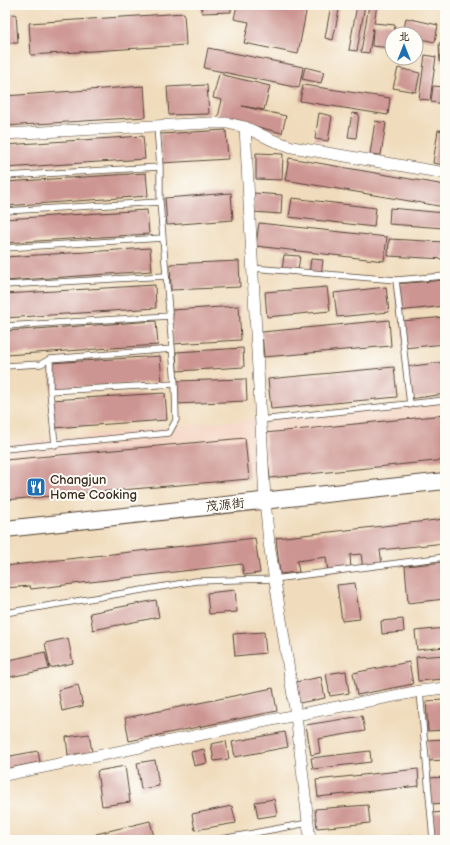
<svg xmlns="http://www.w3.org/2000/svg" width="450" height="845" viewBox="0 0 450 845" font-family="'Balsamiq Sans','LXGW WenKai TC',sans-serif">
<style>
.built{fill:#f4d3c1}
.building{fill:#cd9592}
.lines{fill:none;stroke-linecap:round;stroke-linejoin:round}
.service-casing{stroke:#564536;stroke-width:7}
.minor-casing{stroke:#564536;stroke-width:12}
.secondary-casing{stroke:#564536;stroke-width:18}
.service{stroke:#fff;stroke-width:5.5}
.minor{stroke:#fff;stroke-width:11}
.secondary{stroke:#fff;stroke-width:16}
.labels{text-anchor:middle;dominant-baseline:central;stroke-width:4;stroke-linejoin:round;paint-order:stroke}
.poi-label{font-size:13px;fill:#3b2a1e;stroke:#fdfcf7;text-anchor:start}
.street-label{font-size:13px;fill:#3b2a1e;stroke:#fdfcf7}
</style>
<rect width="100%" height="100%" fill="#fdfcf7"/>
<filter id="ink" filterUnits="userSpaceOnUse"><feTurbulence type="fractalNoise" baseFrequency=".025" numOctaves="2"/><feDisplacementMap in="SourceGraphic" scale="8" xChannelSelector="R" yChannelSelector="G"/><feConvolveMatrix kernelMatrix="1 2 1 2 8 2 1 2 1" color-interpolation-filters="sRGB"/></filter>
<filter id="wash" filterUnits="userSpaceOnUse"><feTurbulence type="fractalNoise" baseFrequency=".012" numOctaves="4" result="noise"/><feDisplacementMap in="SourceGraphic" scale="16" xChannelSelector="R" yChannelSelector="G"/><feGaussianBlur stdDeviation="0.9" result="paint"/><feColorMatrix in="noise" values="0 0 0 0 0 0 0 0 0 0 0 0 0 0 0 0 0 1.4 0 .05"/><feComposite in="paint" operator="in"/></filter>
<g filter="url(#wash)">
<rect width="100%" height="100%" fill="#f0dcbc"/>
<path class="built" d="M 445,401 L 445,453 L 8,498 L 5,442 Z"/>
<g id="blocks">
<path class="building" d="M 201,5 L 231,5 L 231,12 L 202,13 Z
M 237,5 L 269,5 L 306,12 L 298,54 L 244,43 L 249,22 L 234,19 Z
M 331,5 L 340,5 L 333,40 L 325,38 Z
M 357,5 L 365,5 L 357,51 L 349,50 Z
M 369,5 L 377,5 L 374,23 L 395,25 L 394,34 L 392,34 L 392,48 L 372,46 L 373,28 L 369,53 L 361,52 Z
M 184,13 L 186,45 L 31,55 L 29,23 Z
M 16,14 L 18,43 L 5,43 L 5,15 Z
M 406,18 L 438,25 L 435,42 L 416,38 L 416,34 L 403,34 Z
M 445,42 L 445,62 L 440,62 L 439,43 Z
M 208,48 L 303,67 L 299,88 L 204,68 Z
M 425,55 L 436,57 L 430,100 L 419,99 Z
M 305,67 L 324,72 L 321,83 L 302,79 Z
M 398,68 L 420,73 L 416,92 L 393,88 Z
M 219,74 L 270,86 L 264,110 L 242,106 L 286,116 L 282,133 L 218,117 L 222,100 L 213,98 Z
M 207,85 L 209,114 L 169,115 L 167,87 Z
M 303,85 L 390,98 L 388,115 L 300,101 Z
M 144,86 L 146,117 L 5,126 L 5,96 Z
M 433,86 L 445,87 L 445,104 L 431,102 Z
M 319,113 L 332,116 L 328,141 L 315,139 Z
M 352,113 L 359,114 L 356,138 L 348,137 Z
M 375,121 L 386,123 L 381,155 L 370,154 Z
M 226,130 L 228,159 L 162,163 L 160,134 Z
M 438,130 L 445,131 L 445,165 L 433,163 Z
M 143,136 L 145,159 L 5,168 L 5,145 Z
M 256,153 L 283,154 L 282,180 L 256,179 Z
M 289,158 L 445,185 L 445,207 L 285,180 Z
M 146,173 L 148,196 L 5,206 L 5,182 Z
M 231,193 L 233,220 L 167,225 L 165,198 Z
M 254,193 L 282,195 L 281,214 L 253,212 Z
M 292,198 L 376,208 L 374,227 L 289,217 Z
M 390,208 L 445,213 L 444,228 L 389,224 Z
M 147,210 L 149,234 L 5,243 L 5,219 Z
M 259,223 L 387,237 L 384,261 L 256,246 Z
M 389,239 L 445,242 L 445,259 L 388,256 Z
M 150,248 L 152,271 L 5,281 L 5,257 Z
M 284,255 L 300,256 L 298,271 L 282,270 Z
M 311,259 L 323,260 L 321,276 L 309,275 Z
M 239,261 L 240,287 L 171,290 L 170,264 Z
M 445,280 L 445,306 L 398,311 L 395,284 Z
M 155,285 L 156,308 L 5,318 L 5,294 Z
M 327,287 L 330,311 L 267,317 L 265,292 Z
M 386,287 L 389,312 L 337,317 L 334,293 Z
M 239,306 L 241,340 L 173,344 L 171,310 Z
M 445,317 L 445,344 L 404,348 L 402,321 Z
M 389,320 L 391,346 L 264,357 L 262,332 Z
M 156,321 L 158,345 L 5,355 L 5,331 Z
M 243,348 L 244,367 L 177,371 L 176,352 Z
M 160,356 L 162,382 L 51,389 L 50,363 Z
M 445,362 L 445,394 L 409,399 L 405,367 Z
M 394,367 L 397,397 L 271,409 L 268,379 Z
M 246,379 L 247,401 L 175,404 L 174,381 Z
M 165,393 L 167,420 L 52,428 L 51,400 Z
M 445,415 L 445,460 L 270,478 L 265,433 Z
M 245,438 L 249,479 L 5,500 L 5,460 Z
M 445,519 L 445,543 L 380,550 L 382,566 L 363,568 L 361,554 L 350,555 L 351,570 L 328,572 L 326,557 L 297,561 L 299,572 L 280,574 L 276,538 Z
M 255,538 L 260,573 L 244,575 L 242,564 L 31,589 L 30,586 L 5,588 L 5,566 Z
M 445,562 L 445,599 L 408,603 L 405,566 Z
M 355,583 L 360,619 L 342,621 L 337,585 Z
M 235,590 L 237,612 L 209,614 L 207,593 Z
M 156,600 L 159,617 L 93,630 L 90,613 Z
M 403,619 L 404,632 L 382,634 L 381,621 Z
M 445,628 L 445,647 L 417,650 L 415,631 Z
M 264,632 L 266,653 L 235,656 L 233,634 Z
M 68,638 L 73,663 L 50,668 L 45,643 Z
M 45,652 L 49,669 L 5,678 L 5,661 Z
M 445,655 L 445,679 L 418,681 L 416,657 Z
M 409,662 L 413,684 L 357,695 L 353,673 Z
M 346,671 L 349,693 L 330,696 L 326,674 Z
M 321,677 L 325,698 L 294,704 L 290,683 Z
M 78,685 L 83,706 L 62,711 L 58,690 Z
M 273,688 L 277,711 L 129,741 L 125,718 Z
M 445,700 L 445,730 L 428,731 L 426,701 Z
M 362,716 L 365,731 L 318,739 L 320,753 L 311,755 L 306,725 Z
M 285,732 L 288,747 L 235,757 L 232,742 Z
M 89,734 L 92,752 L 68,755 L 66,737 Z
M 445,739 L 445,760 L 428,761 L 427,740 Z
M 226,741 L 229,759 L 214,761 L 211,744 Z
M 204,749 L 207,763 L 194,766 L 191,752 Z
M 38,751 L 40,762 L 5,769 L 5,757 Z
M 370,751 L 371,762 L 313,769 L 311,758 Z
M 155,760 L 159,786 L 141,789 L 137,763 Z
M 125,766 L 130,802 L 102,806 L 97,771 Z
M 418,769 L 419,786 L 318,797 L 316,780 Z
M 445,777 L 445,803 L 432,804 L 429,778 Z
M 274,799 L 277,815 L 258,818 L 255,802 Z
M 368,805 L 370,823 L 317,828 L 315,809 Z
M 232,806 L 236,823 L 195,830 L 192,814 Z
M 445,812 L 445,838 L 433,839 L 432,813 Z
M 150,821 L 155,840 L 97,840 L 96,834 Z
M 414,836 L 415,840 L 384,840 L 384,839 Z"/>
</g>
</g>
<g filter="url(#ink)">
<use href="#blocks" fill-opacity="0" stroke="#564536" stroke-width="1"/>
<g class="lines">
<g class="service-casing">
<path id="service" d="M 5,176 L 160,167
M 5,211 L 160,202
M 5,248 L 163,238
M 252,268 L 396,280 L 410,405
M 396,280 L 445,276
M 5,285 L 166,276
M 5,326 L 170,316
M 50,359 L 172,349
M 5,366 L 41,364 L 50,359 L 50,391 L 55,445
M 50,391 L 175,384
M 260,420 L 445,400
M 5,449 L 169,433 L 176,420 L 175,384 L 160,202 L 160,167 L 157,126
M 5,613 L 196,581 L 274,579 L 445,557
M 420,691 L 433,840
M 216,840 L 308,823"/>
</g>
<g class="minor-casing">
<path id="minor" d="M 5,134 L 209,123 L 227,123 L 245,127 L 272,140 L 292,147 L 445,173
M 5,775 L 296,715 L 269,543 L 265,500 L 245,127
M 310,840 L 296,715 L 420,691 L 445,688"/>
</g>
<g class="secondary-casing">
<path id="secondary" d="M 5,529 L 445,481"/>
</g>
<use href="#service" class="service"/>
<use href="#minor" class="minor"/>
<use href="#secondary" class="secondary"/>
</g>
</g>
<defs>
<g id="restaurant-square" transform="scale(1)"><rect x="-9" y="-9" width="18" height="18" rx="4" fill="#1f6fb2" stroke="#fdfcf7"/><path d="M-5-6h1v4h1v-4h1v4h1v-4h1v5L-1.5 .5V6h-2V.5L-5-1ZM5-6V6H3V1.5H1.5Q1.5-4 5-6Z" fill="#fff"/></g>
</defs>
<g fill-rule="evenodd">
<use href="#restaurant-square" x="36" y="487"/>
</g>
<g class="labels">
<g class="poi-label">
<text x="50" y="480">Changjun<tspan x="50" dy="15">Home Cooking</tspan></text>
</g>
<g class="street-label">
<text transform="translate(225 505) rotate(-6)">茂源街</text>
</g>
</g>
<rect width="450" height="845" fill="none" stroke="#fdfcf7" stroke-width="20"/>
<g transform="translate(404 46)"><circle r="19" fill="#fdfcf7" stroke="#afa8a0"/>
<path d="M0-3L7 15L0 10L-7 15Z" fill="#1f6fb2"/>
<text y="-6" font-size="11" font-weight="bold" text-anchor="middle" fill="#3b2a1e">北</text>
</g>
</svg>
